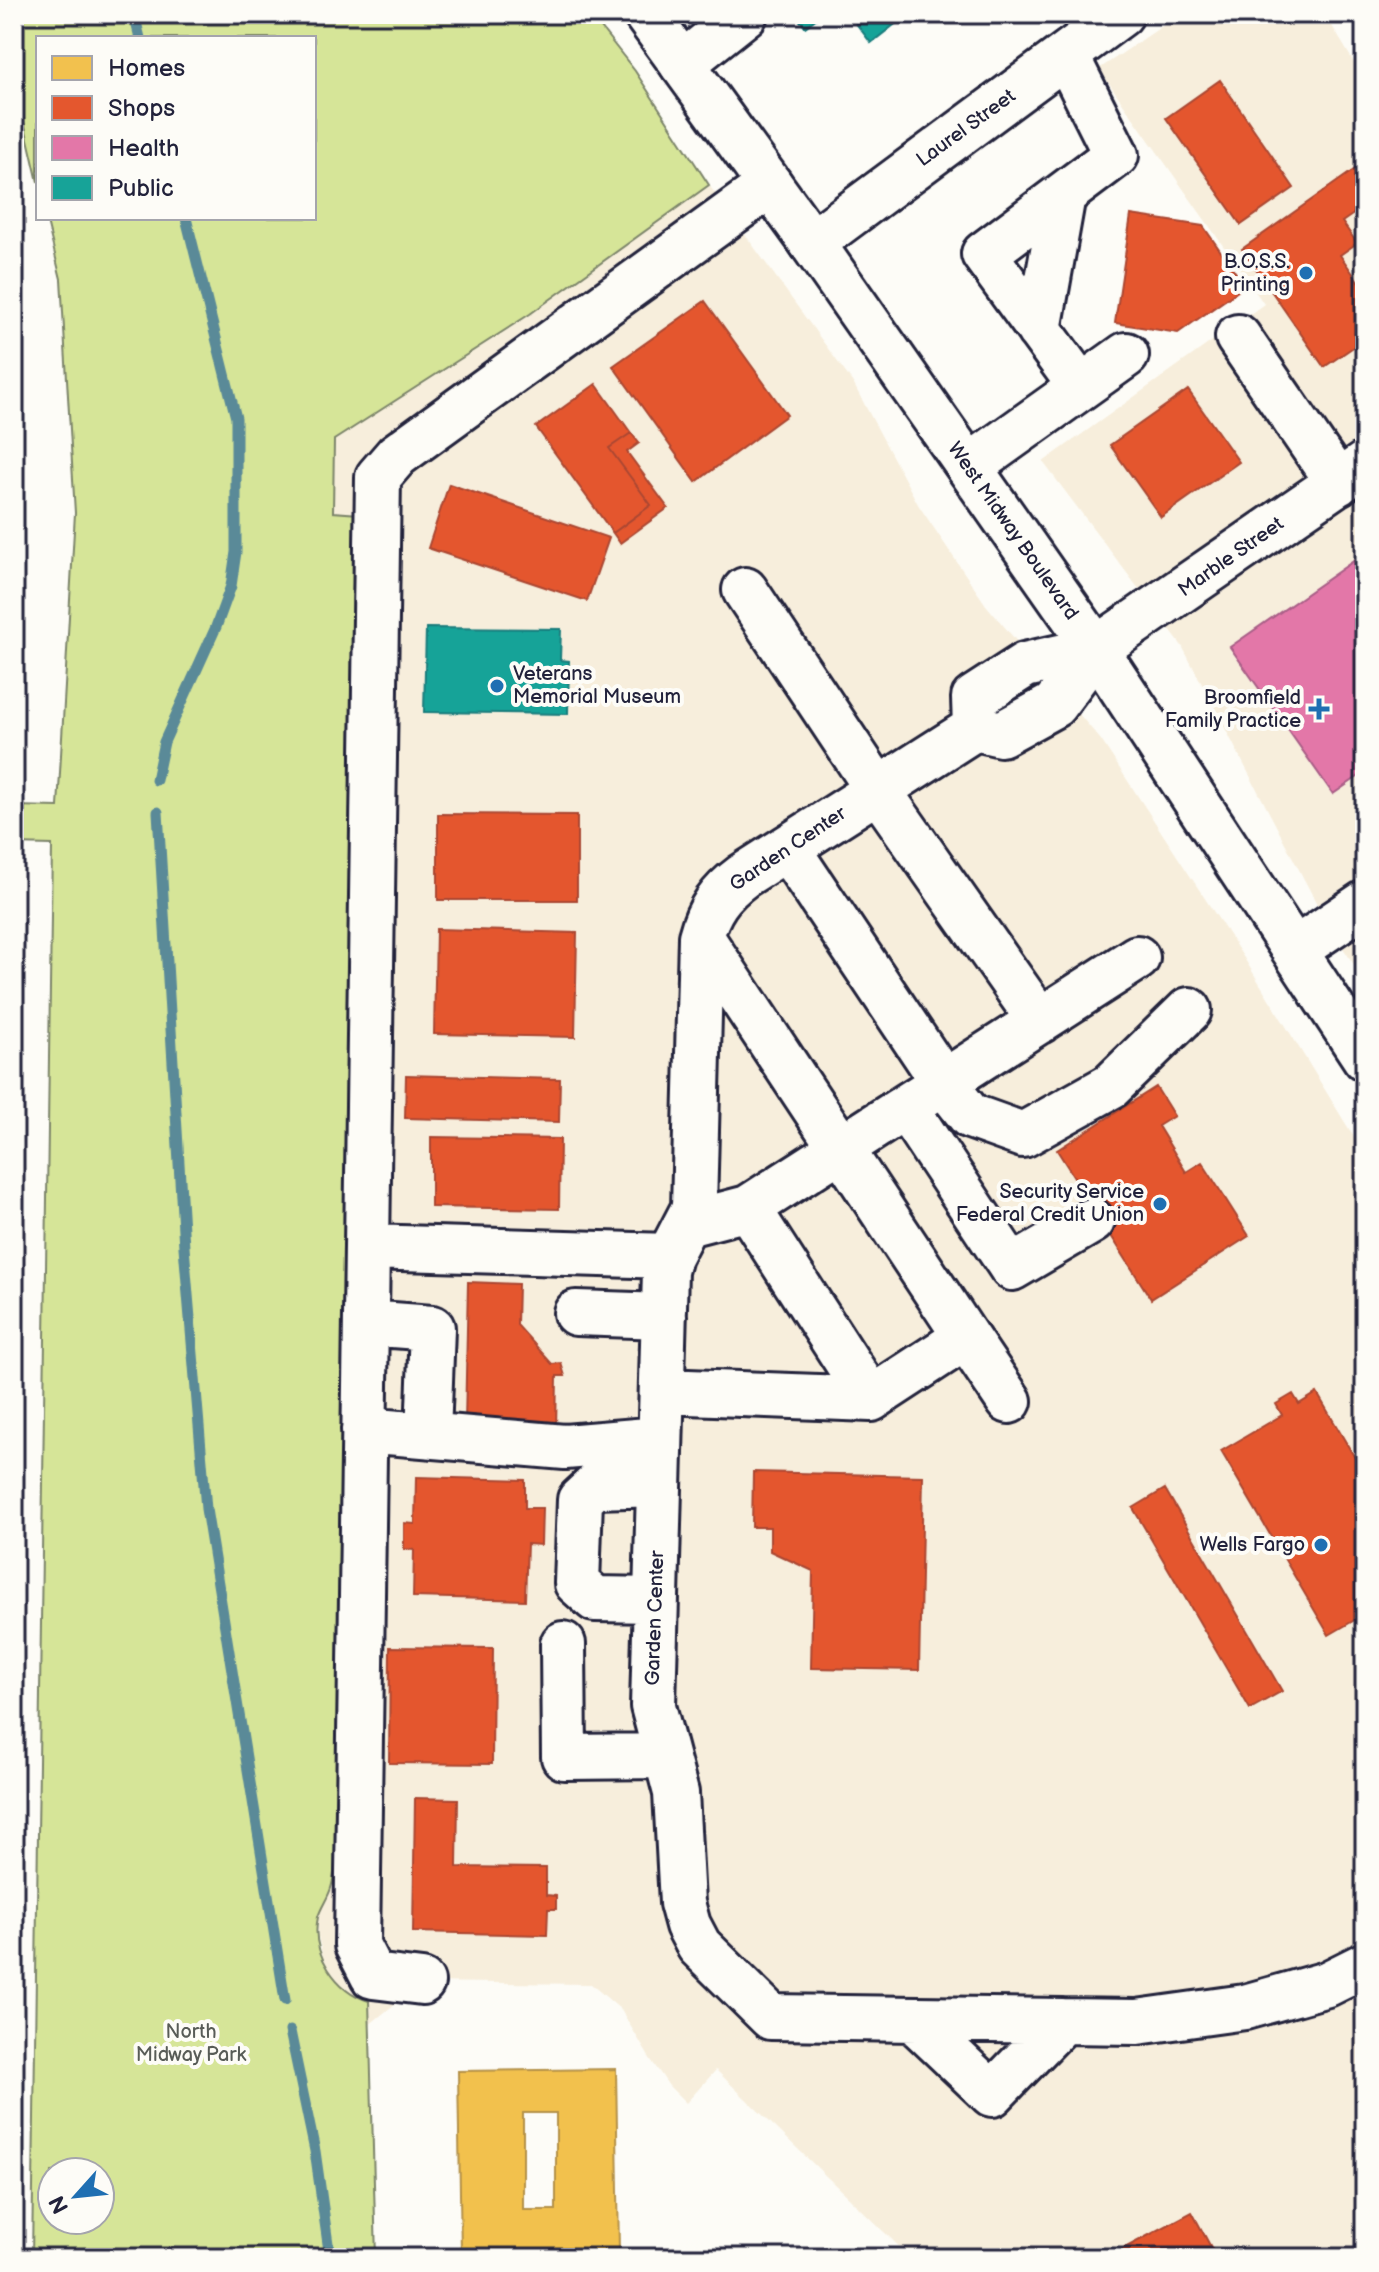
<svg xmlns="http://www.w3.org/2000/svg" width="1379" height="2272" viewBox="0 0 1379 2272" font-family="'Balsamiq Sans',sans-serif">
<style>
.built{fill:#f7eedc}
.green{fill:#d6e598;stroke:#7c846a;stroke-width:2;fill-rule:evenodd}
.homes{fill:#f2c14e;stroke:#b49148;stroke-width:2;fill-rule:evenodd}
.shops{fill:#e4572e;stroke:#aa4732;stroke-width:2}
.health{fill:#e377a8;stroke:#a95e87;stroke-width:2}
.public{fill:#17a398;stroke:#1a7c7c;stroke-width:2}
.lines{fill:none;stroke-linecap:round;stroke-linejoin:round}
.stream{stroke:#5a8a98;stroke-width:11}
.minor-casing{stroke:#22223b;stroke-width:50}
.major-casing{stroke:#22223b;stroke-width:50}
.minor{stroke:#fdfcf7;stroke-width:44}
.major{stroke:#fdfcf7;stroke-width:44}
.poi-dot{fill:#1f6fb2;stroke:#fdfcf7;stroke-width:3}
.labels{text-anchor:middle;dominant-baseline:central;stroke-width:8;stroke-linejoin:round;paint-order:stroke}
.street-label{font-size:20px;fill:#22223b;stroke:#fdfcf7}
.poi-label{font-size:20px;fill:#22223b;stroke:#fdfcf7;text-anchor:end}
.park-label{font-size:20px;fill:#585c57;stroke:#fdfcf7}
</style>
<rect width="100%" height="100%" fill="#fdfcf7"/>
<filter id="ink" filterUnits="userSpaceOnUse"><feTurbulence type="fractalNoise" baseFrequency=".0125" numOctaves="2"/><feDisplacementMap in="SourceGraphic" scale="16" xChannelSelector="R" yChannelSelector="G"/><feConvolveMatrix kernelMatrix="1 2 1 2 8 2 1 2 1" color-interpolation-filters="sRGB"/></filter>
<g filter="url(#ink)">
<path class="built" d="M 1180,14 L 1325,14 L 1365,81 L 1365,981 L 1329,927 L 1182,646 L 1043,462 L 1264,304 L 1099,69 Z
M 709,185 L 853,383 L 919,506 L 986,605 L 1101,740 L 1244,958 L 1365,1155 L 1365,2258 L 911,2258 L 716,2070 L 686,2103 L 669,2086 L 649,2057 L 621,2010 L 591,1984 L 422,1982 L 369,2025 L 369,2001 L 355,1997 L 338,1983 L 324,1962 L 318,1936 L 318,1918 L 331,1886 L 359,514 L 333,513 L 334,439 L 530,314 Z"/>
<path class="green" d="M 14,14 L 590,14 L 635,71 L 709,185 L 530,314 L 334,440 L 333,512 L 359,514 L 337,1825 C 335,1845 337,1869 331,1888 C 328,1898 321,1907 318,1917 C 310,1953 336,1991 369,2001 L 376,2258 L 32,2258 L 52,845 L 14,844 L 14,806 L 58,807 L 75,513 L 61,279 L 46,218 L 314,218 L 314,38 L 38,38 L 38,182 L 14,79 ZM 52,2172 L 100,2172 L 100,2220 L 52,2220 Z"/>
<path class="homes" d="M 616,2069 L 619,2252 L 461,2254 L 458,2071 ZM 523,2113 L 556,2113 L 556,2210 L 523,2210 Z"/>
<path class="shops" d="M 1220,80 L 1294,188 L 1241,225 L 1166,118 Z
M 1358,167 L 1365,176 L 1365,206 L 1342,222 L 1357,243 L 1340,255 L 1365,291 L 1365,339 L 1324,367 L 1242,249 Z
M 1131,215 L 1203,226 L 1245,286 L 1178,333 L 1115,323 Z
M 705,301 L 787,415 L 696,482 L 613,366 Z
M 596,384 L 631,433 L 609,448 L 651,505 L 613,533 L 536,427 Z
M 1188,390 L 1239,462 L 1161,517 L 1110,445 Z
M 631,433 L 639,443 L 627,452 L 668,508 L 620,543 L 613,533 L 651,505 L 609,448 Z
M 449,484 L 609,538 L 587,601 L 428,548 Z
M 438,814 L 577,815 L 577,900 L 438,900 Z
M 436,929 L 577,933 L 575,1037 L 434,1034 Z
M 406,1075 L 560,1079 L 559,1122 L 405,1118 Z
M 1156,1087 L 1174,1116 L 1158,1126 L 1186,1172 L 1202,1162 L 1249,1236 L 1151,1299 L 1057,1150 Z
M 431,1137 L 560,1139 L 559,1209 L 431,1207 Z
M 468,1282 L 518,1284 L 517,1325 L 552,1364 L 561,1363 L 565,1376 L 557,1376 L 556,1431 L 465,1423 Z
M 1317,1393 L 1365,1475 L 1365,1614 L 1329,1635 L 1221,1451 L 1282,1415 L 1276,1404 L 1293,1394 L 1299,1404 Z
M 753,1472 L 923,1476 L 919,1670 L 811,1668 L 813,1571 L 770,1551 L 770,1527 L 752,1527 Z
M 416,1477 L 525,1480 L 525,1508 L 542,1508 L 541,1545 L 527,1544 L 525,1600 L 413,1597 L 414,1550 L 404,1549 L 404,1523 L 415,1524 Z
M 1165,1489 L 1282,1691 L 1250,1709 L 1133,1508 Z
M 390,1647 L 493,1648 L 492,1764 L 389,1763 Z
M 415,1798 L 458,1799 L 457,1867 L 546,1868 L 546,1895 L 556,1896 L 556,1909 L 548,1909 L 547,1935 L 413,1932 Z
M 1192,2212 L 1213,2251 L 1203,2256 L 1205,2258 L 1106,2258 Z"/>
<path class="health" d="M 1365,553 L 1365,772 L 1333,794 L 1230,647 Z"/>
<path class="public" d="M 795,14 L 822,14 L 805,27 Z
M 849,14 L 908,14 L 871,43 Z
M 426,628 L 561,629 L 560,660 L 569,661 L 568,714 L 424,712 Z"/>
<g class="lines">
<path class="stream" d="M 134,14 L 140,38
M 156,780 L 164,742 L 216,627 L 231,586 L 236,552 L 236,418 L 186,218
M 158,812 L 184,1247 L 206,1509 L 285,2000
M 290,2031 L 315,2151 L 330,2258"/>
<g class="minor-casing">
<path id="minor" d="M 1066,55 L 1116,155 L 984,254 L 1081,387
M 682,64 L 745,14
M 812,243 L 1121,14
M 1039,330 L 1063,195
M 1238,337 L 1338,483
M 1365,464 L 1096,649 L 1054,705 L 1001,734 L 975,728 L 743,876 C 720,893 708,910 701,937 L 694,1208 L 669,1256 L 665,1271 L 653,1706 L 676,1793 L 682,1903 L 688,1925 L 699,1946 L 771,2017 L 1137,2022 L 1245,2007 L 1327,1984 L 1365,1965
M 969,467 L 1126,355
M 745,590 L 878,790 L 1040,1021
M 975,728 L 974,698 L 1025,665 L 1096,649
M 787,848 L 944,1083 L 970,1116 L 1023,1135 L 1111,1086 L 1189,1010
M 1295,950 L 1365,903
M 906,1108 L 1012,1268 L 1092,1221
M 748,1208 L 871,1399
M 687,1224 L 748,1208 L 1137,958
M 367,1247 L 669,1256
M 576,1313 L 664,1316
M 366,1323 L 432,1328 L 428,1435
M 966,1337 L 1009,1401
M 662,1391 L 871,1399 L 966,1337 L 701,937
M 364,1430 L 565,1447 L 660,1439
M 655,1600 L 595,1599 L 577,1583 L 580,1500 L 595,1486 L 659,1484
M 563,1644 L 564,1757 L 666,1756
M 422,1982 L 373,1976 L 357,1945 L 378,477 L 397,455 L 770,185
M 913,2019 L 992,2094 L 1063,2021"/>
</g>
<g class="major-casing">
<path id="major" d="M 646,14 L 812,243 L 1096,649 L 1365,1058"/>
</g>
<use href="#minor" class="minor"/>
<use href="#major" class="major"/>
</g>
</g>
<g class="poi-dot">
<circle cx="1306" cy="273" r="8"/>
<circle cx="497" cy="686" r="8"/>
<path d="M1315 697h8v8h8v8h-8v8h-8v-8h-8v-8h8z"/>
<circle cx="1160" cy="1204" r="8"/>
<circle cx="1321" cy="1545" r="8"/>
</g>
<g class="labels">
<g class="street-label">
<text transform="translate(966 128) rotate(-36)">Laurel Street</text>
<text transform="translate(1013 531) rotate(55)">West Midway Boulevard</text>
<text transform="translate(1231 557) rotate(-35)">Marble Street</text>
<text transform="translate(788 849) rotate(-34)">Garden Center</text>
<text transform="translate(655 1618) rotate(-88)">Garden Center</text>
</g>
<g class="poi-label">
<text x="1290" y="262">B.O.S.S.<tspan x="1290" dy="23">Printing</tspan></text>
<text x="513" y="674" text-anchor="start">Veterans<tspan x="513" dy="23">Memorial Museum</tspan></text>
<text x="1301" y="698">Broomfield<tspan x="1301" dy="23">Family Practice</tspan></text>
<text x="1144" y="1192">Security Service<tspan x="1144" dy="23">Federal Credit Union</tspan></text>
<text x="1305" y="1545">Wells Fargo</text>
</g>
<g class="park-label">
<text x="191" y="2032">North<tspan x="191" dy="23">Midway Park</tspan></text>
</g>
</g>
<rect width="1379" height="2272" fill="none" stroke="#fdfcf7" stroke-width="48"/>
<rect x="24" y="24" width="1331" height="2224" fill="none" stroke="#22223b" stroke-width="3" filter="url(#ink)"/>
<rect x="36" y="36" width="280" height="184" fill="#fdfcf7" stroke="#a5a5ac" stroke-width="2"/>
<rect x="52" y="56" width="40" height="24" fill="#f2c14e" stroke="#a5a5ac" stroke-width="2"/>
<text x="108" y="76" font-size="24" fill="#22223b">Homes</text>
<rect x="52" y="96" width="40" height="24" fill="#e4572e" stroke="#a5a5ac" stroke-width="2"/>
<text x="108" y="116" font-size="24" fill="#22223b">Shops</text>
<rect x="52" y="136" width="40" height="24" fill="#e377a8" stroke="#a5a5ac" stroke-width="2"/>
<text x="108" y="156" font-size="24" fill="#22223b">Health</text>
<rect x="52" y="176" width="40" height="24" fill="#17a398" stroke="#a5a5ac" stroke-width="2"/>
<text x="108" y="196" font-size="24" fill="#22223b">Public</text>
<g transform="translate(76 2196) rotate(243)"><circle r="38" fill="#fdfcf7" stroke="#a5a5ac" stroke-width="2"/>
<path d="M0-6L14 30L0 20L-14 30Z" fill="#1f6fb2"/>
<text y="-12" font-size="22" font-weight="bold" text-anchor="middle" fill="#22223b">N</text>
</g>
</svg>
